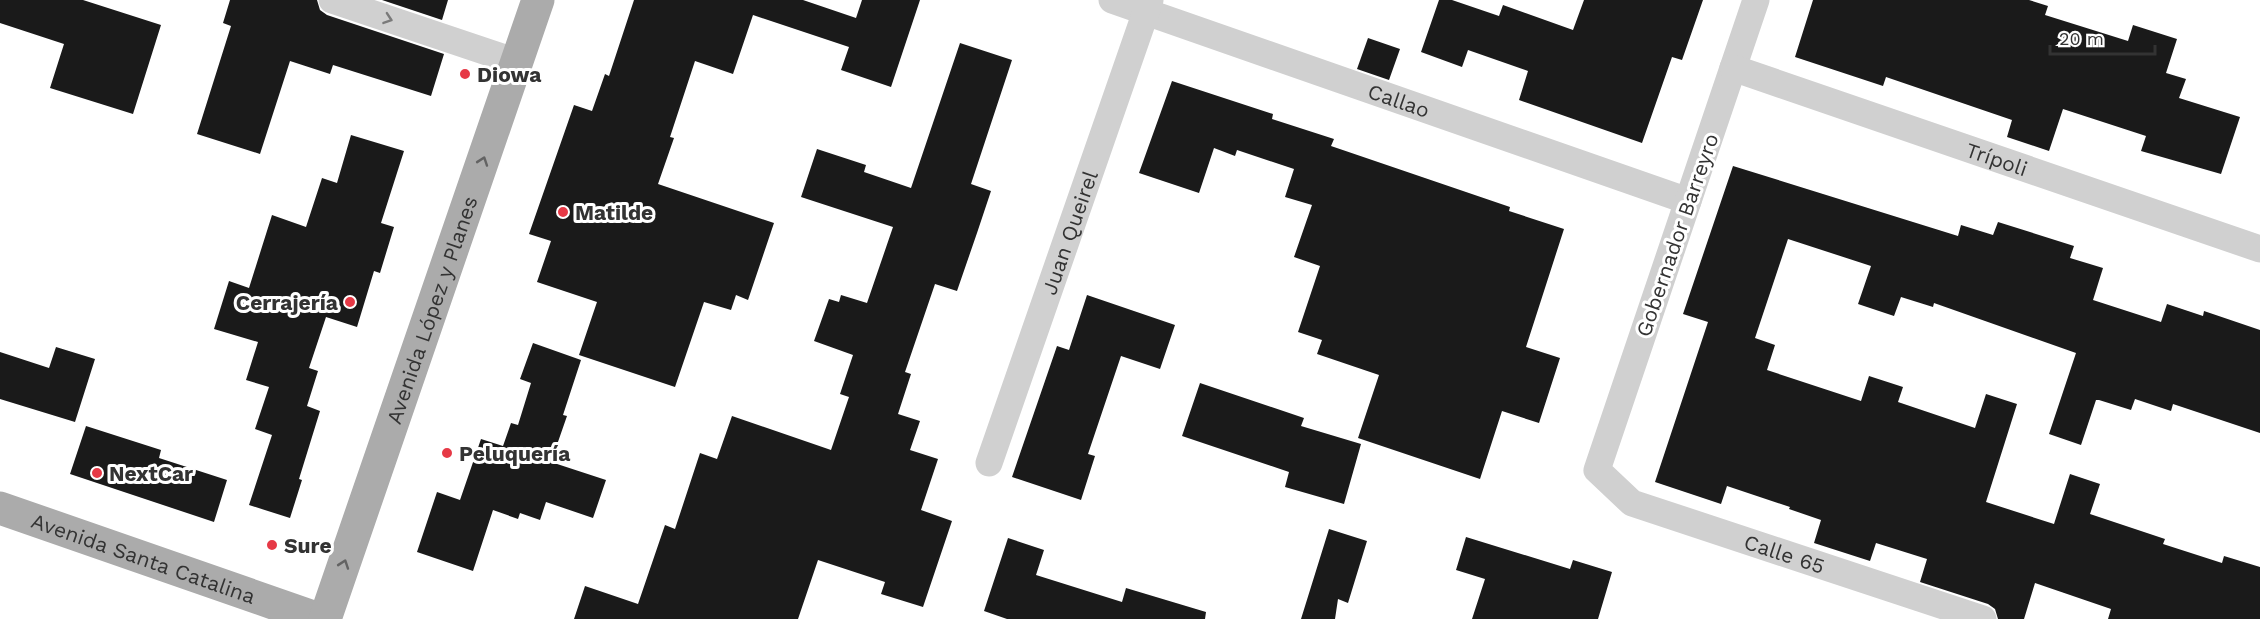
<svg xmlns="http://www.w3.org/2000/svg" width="2260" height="619" viewBox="0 0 2260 619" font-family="'Work Sans',sans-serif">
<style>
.building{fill:#1a1a1a}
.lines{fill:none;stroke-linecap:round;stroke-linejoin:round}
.street{stroke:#d0d0d0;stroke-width:27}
.primary{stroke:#ababab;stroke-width:33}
.oneway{stroke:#7a7a7a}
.oneway2{stroke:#636363}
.poi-dot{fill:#e63946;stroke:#fff;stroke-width:2}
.labels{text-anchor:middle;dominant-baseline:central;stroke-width:6;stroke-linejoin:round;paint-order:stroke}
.poi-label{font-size:21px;font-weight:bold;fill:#333;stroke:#fff;text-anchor:start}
.street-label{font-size:21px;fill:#333;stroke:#fff}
</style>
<rect width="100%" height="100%" fill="#fff"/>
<path class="building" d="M 0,0 L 83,0 L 161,25 L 133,114 L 50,88 L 64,44 L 0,23 Z
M 230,0 L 317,0 L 320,10 L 327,15 L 444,54 L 431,96 L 333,65 L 330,74 L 290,61 L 260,154 L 197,134 L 231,26 L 223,23 Z
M 382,0 L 448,0 L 442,20 Z
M 634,0 L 803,0 L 856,18 L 862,0 L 920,0 L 891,87 L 841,70 L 849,47 L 753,15 L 733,74 L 695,61 L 670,137 L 674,138 L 658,184 L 774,223 L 748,300 L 736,295 L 731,310 L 704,302 L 675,387 L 579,355 L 597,302 L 537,282 L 551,241 L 529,234 L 574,105 L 592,111 L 605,74 L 609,76 Z
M 1439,0 L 1452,0 L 1499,16 L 1503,5 L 1573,30 L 1584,0 L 1703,0 L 1682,60 L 1672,57 L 1642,143 L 1519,100 L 1528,71 L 1468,50 L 1462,67 L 1421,52 Z
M 1813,0 L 2029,0 L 2048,6 L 2045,15 L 2128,41 L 2133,25 L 2177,39 L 2166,73 L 2186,79 L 2179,98 L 2240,117 L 2221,174 L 2141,151 L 2146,136 L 2063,109 L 2049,151 L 2007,137 L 2012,120 L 1886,77 L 1883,86 L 1795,57 Z
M 1368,38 L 1400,49 L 1389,80 L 1357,69 Z
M 960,43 L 1012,60 L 971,184 L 991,191 L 977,233 L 957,291 L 935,284 L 905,372 L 911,374 L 898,414 L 920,421 L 910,450 L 938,459 L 921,510 L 952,521 L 923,607 L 881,594 L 885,582 L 818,560 L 798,619 L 574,619 L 585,586 L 638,604 L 665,525 L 675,529 L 700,453 L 717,459 L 732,416 L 831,450 L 849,397 L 840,394 L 853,355 L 814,341 L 829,299 L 839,302 L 841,295 L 867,303 L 893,227 L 801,197 L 817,149 L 866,165 L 864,172 L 911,188 Z
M 1172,81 L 1273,114 L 1272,119 L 1334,139 L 1331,146 L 1510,207 L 1509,211 L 1564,229 L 1526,347 L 1560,358 L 1539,423 L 1502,411 L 1480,479 L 1358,438 L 1379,375 L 1317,354 L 1322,340 L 1298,332 L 1320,266 L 1294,257 L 1312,205 L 1285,197 L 1294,169 L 1237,150 L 1235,156 L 1214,148 L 1199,193 L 1139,173 Z
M 351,135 L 404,151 L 381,223 L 394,227 L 380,273 L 374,271 L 357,327 L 326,317 L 309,368 L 318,371 L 307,406 L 320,411 L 299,479 L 302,480 L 290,518 L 249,505 L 272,435 L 255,429 L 269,387 L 246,380 L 258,342 L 214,329 L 229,281 L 249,288 L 272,215 L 306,227 L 322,178 L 337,183 Z
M 1733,166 L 1958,236 L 1961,225 L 1993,235 L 1998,222 L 2074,246 L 2070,258 L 2103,268 L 2093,300 L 2161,322 L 2167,304 L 2203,316 L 2204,311 L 2260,330 L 2260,433 L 2173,404 L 2171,411 L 2135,399 L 2131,410 L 2099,400 L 2096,400 L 2081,445 L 2049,434 L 2076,353 L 1934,303 L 1933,307 L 1901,297 L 1894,316 L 1858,304 L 1871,266 L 1788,239 L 1755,338 L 1775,345 L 1767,370 L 1861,401 L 1869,376 L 1903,387 L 1898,402 L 1975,428 L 1986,394 L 2017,404 L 1986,502 L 2054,524 L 2070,474 L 2100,484 L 2090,514 L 2165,539 L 2163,544 L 2222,563 L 2224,556 L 2260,567 L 2260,619 L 2108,619 L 2111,609 L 2035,583 L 2024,619 L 1998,619 L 1995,609 L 1988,604 L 1920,582 L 1927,559 L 1876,543 L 1870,561 L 1814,543 L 1821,520 L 1789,509 L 1790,507 L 1727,486 L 1721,504 L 1655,482 L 1708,322 L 1683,314 Z
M 1087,295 L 1175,325 L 1160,369 L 1121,356 L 1088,454 L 1095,456 L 1081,500 L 1012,477 L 1057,346 L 1069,350 Z
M 533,343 L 581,360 L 563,415 L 567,416 L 551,462 L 606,480 L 593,518 L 546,502 L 540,520 L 520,513 L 518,519 L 493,510 L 473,571 L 417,552 L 437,492 L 460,500 L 481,439 L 503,446 L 511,423 L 518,425 L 531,383 L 520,379 Z
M 56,347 L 95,359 L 75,422 L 0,399 L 0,352 L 49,368 Z
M 1200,383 L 1304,418 L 1301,426 L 1361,444 L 1344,504 L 1285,487 L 1289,472 L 1182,436 Z
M 86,426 L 161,450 L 159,458 L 227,480 L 214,522 L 70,474 Z
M 1329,529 L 1367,541 L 1348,603 L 1338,599 L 1335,619 L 1301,619 Z
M 1466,537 L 1570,569 L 1573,560 L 1612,572 L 1598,619 L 1472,619 L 1485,579 L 1456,570 Z
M 1008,538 L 1044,550 L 1036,575 L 1122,602 L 1126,588 L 1206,612 L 1205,619 L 1007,619 L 984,611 Z"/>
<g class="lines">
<g class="street">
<path d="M 332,0 L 517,62"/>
<path id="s1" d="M 1112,0 L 1688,201"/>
<path id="s2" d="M 1756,0 L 1597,470 L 1632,503 L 1983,619"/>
<path id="s3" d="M 1733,68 L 2260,249"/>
<path id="s4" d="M 989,463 L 1150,0"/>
</g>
<g class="primary">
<path id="s5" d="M 0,508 L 319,619"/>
<path id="s6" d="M 325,619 L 538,0"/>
</g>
</g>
<defs><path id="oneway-chevron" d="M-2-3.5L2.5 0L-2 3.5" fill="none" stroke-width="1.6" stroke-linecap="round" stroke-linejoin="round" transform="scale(1.5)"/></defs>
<use class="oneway" href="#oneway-chevron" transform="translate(388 19) rotate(19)"/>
<g class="oneway2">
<use href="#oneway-chevron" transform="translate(483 161) rotate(-71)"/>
<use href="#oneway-chevron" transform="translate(344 564) rotate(-71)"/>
</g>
<g class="poi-dot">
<circle cx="465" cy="74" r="6"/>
<circle cx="563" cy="212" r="6"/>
<circle cx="350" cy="302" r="6"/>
<circle cx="447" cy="453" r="6"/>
<circle cx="97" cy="473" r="6"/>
<circle cx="272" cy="545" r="6"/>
</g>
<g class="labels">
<g class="poi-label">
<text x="477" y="74">Diowa</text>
<text x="575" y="212">Matilde</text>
<text x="338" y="302" text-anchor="end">Cerrajería</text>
<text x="459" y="453">Peluquería</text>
<text x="109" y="473">NextCar</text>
<text x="284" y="545">Sure</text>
</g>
<g class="street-label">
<text stroke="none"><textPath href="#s1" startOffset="304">Callao</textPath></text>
<text stroke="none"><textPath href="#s3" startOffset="279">Trípoli</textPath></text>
<text stroke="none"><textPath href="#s4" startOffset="244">Juan Queirel</textPath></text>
<text transform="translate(1677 235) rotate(-71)">Gobernador Barreyro</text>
<text stroke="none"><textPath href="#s6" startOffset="327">Avenida López y Planes</textPath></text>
<text stroke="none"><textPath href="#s2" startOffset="705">Calle 65</textPath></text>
<text stroke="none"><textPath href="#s5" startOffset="152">Avenida Santa Catalina</textPath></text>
</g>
</g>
<path d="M2050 45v9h105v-9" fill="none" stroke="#333333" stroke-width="3"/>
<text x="2059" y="45" font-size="18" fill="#333333" stroke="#ffffff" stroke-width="4.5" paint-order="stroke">20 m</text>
</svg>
